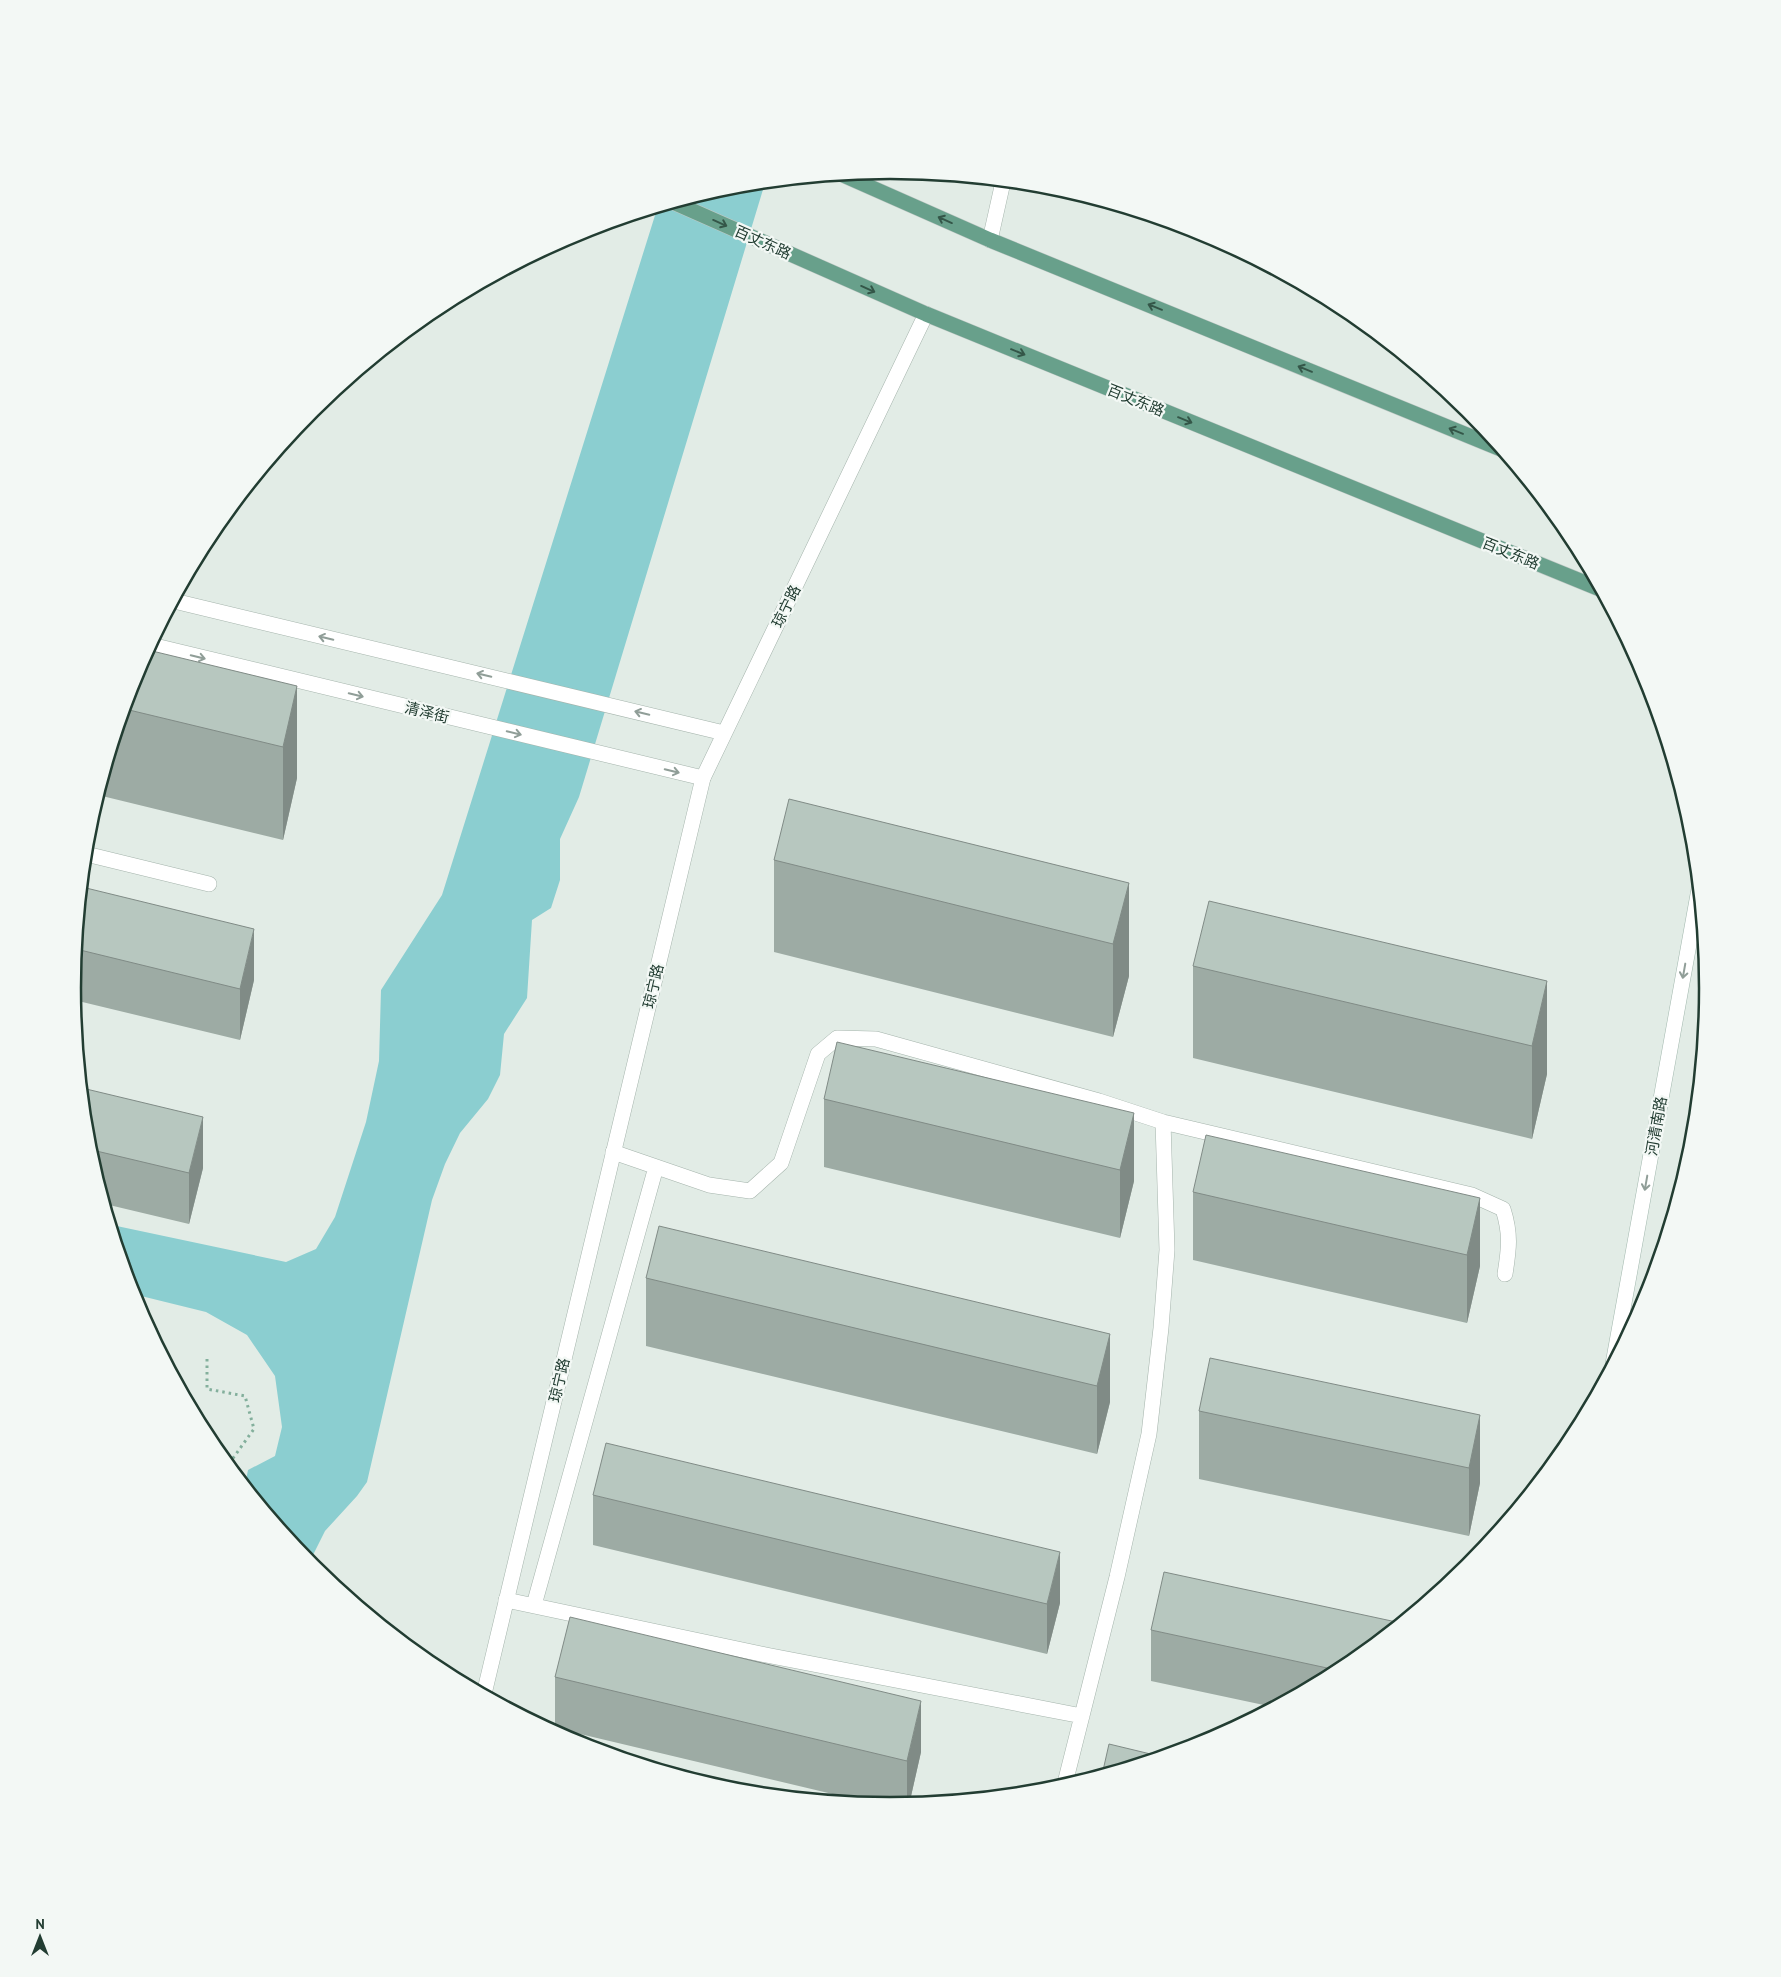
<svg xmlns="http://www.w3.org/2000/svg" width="1781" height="1977" viewBox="0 0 1781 1977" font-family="'PT Sans','Noto Sans SC',sans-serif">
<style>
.water{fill:#8bced0}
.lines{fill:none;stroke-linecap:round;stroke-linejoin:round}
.service-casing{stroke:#a5b4ac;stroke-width:16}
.minor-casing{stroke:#a5b4ac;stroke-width:16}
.tertiary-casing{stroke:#a5b4ac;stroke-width:16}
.secondary-casing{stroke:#a1b7ad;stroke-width:16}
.primary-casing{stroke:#c1c9c6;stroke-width:16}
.path{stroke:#83af9c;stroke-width:3;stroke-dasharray:2.5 4;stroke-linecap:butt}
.service{stroke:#fff;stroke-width:15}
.minor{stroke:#fff;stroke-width:15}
.tertiary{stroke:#fff;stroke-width:15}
.secondary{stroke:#fff;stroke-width:15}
.primary{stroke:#68a08b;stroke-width:15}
.wall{fill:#9daba4}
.shaded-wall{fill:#808b86}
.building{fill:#b7c7bf;stroke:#808b86}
.oneway{stroke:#345648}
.oneway2{stroke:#909e98}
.labels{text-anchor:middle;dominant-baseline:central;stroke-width:4.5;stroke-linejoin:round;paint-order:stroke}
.street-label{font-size:15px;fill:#223d32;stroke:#f3f8f5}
.rim{fill:none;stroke:#223d32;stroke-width:2.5}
</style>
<rect width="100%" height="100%" fill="#e2ece6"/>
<path class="water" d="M 765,183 L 579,797 L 560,839 L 560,880 L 551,908 L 532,920 L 527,998 L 504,1034 L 500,1075 L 488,1099 L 460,1133 L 445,1164 L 432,1200 L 367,1482 L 357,1496 L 325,1531 L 309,1563 L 245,1485 L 248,1470 L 275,1456 L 282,1427 L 275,1376 L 247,1335 L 206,1312 L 133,1294 L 112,1225 L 286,1262 L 316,1249 L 335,1217 L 366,1122 L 379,1061 L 381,990 L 442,895 L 657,209 L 731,186 Z"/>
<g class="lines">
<g class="service-casing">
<path id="service" d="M 86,854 L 209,884
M 1163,1122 L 1472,1195 L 1503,1209 C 1511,1234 1509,1249 1505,1274
M 613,1152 L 709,1185 L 750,1191 L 781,1163 L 818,1054 L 837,1038 L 876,1039 L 1099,1101 L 1163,1122 L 1167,1250 L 1161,1328 L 1149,1434 L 1117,1577 L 1064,1787
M 506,1600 L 766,1655 L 1082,1716
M 534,1605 L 656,1167"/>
</g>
<g class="minor-casing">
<path id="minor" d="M 990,240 L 1003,182
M 484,1694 L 703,778 L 926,314"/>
</g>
<g class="tertiary-casing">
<path id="tertiary" d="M 174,601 L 724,733
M 151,645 L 703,778"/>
</g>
<g class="secondary-casing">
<path id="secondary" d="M 1613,1364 L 1699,889"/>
</g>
<g class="primary-casing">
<path id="primary" d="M 843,175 L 990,240 L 1501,449
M 675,203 L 926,314 L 1600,589"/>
</g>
<path class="path" d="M 207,1359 L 207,1389 L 245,1396 L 254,1429 L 228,1465"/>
<use href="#service" class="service"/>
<use href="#minor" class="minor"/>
<use href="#tertiary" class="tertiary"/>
<use href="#secondary" class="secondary"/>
<use href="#primary" class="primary"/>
</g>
<path class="wall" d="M 135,675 L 297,686 L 297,778 L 283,840 L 98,795 Z
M 774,860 L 1129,883 L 1129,976 L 1113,1037 L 774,952 Z
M 82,887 L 254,980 L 240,1040 L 74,1000 L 72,988 Z
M 1193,966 L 1547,981 L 1547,1074 L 1532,1139 L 1193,1058 Z
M 824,1099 L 1134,1113 L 1134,1181 L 1120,1238 L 824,1167 Z
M 88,1148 L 203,1168 L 189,1224 L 105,1204 Z
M 1193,1192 L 1480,1198 L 1480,1266 L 1467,1323 L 1193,1260 Z
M 646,1278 L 1110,1334 L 1110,1402 L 1097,1454 L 646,1346 Z
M 1199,1411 L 1480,1415 L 1480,1483 L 1469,1536 L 1199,1479 Z
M 593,1495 L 1060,1603 L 1047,1654 L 593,1545 Z
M 1151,1630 L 1345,1669 L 1273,1707 L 1151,1681 Z
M 555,1677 L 921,1752 L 909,1805 L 890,1806 L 883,1806 L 555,1728 Z"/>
<path class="shaded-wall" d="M 297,686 L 297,778 L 283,840 L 283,747 Z
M 1129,883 L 1129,976 L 1113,1037 L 1113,944 Z
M 254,929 L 254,980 L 240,1040 L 240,989 Z
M 1547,981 L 1547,1074 L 1532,1139 L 1532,1046 Z
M 1134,1113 L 1134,1181 L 1120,1238 L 1120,1170 Z
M 203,1117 L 203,1168 L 189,1224 L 189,1173 Z
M 1480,1198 L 1480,1266 L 1467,1323 L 1467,1255 Z
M 157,1328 L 157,1343 L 154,1338 Z
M 1110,1334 L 1110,1402 L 1097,1454 L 1097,1386 Z
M 1480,1415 L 1480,1483 L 1469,1536 L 1469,1468 Z
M 1060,1552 L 1060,1603 L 1047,1654 L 1047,1604 Z
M 921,1701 L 921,1752 L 909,1805 L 907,1805 L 907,1761 Z"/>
<path class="building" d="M 148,650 L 297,686 L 283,747 L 125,709 L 135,675 Z
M 789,799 L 1129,883 L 1113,944 L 774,860 Z
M 82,887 L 254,929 L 240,989 L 76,949 Z
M 1209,901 L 1547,981 L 1532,1046 L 1193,966 Z
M 837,1042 L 1134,1113 L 1120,1170 L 824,1099 Z
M 82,1088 L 203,1117 L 189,1173 L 88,1149 Z
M 1206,1135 L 1480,1198 L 1467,1255 L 1193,1192 Z
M 659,1226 L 1110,1334 L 1097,1386 L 646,1278 Z
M 148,1325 L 157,1328 L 154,1338 Z
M 1210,1358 L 1480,1415 L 1469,1468 L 1199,1411 Z
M 606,1443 L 1060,1552 L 1047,1604 L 593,1495 Z
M 1164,1572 L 1401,1623 L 1345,1669 L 1341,1671 L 1151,1630 Z
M 570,1617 L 921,1701 L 907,1761 L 555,1677 Z
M 1109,1744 L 1163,1757 L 1102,1775 Z"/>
<defs><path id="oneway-shaft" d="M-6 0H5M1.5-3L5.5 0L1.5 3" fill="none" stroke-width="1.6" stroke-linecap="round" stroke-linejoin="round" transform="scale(1.25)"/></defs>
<g class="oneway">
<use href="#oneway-shaft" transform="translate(945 220) rotate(-156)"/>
<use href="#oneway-shaft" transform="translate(720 223) rotate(24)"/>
<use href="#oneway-shaft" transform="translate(868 289) rotate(24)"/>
<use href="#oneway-shaft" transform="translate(1155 307) rotate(-158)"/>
<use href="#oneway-shaft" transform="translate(1018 352) rotate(22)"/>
<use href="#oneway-shaft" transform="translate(1305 369) rotate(-158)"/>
<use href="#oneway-shaft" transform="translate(1185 420) rotate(22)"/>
<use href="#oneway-shaft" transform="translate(1456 431) rotate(-158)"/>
</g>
<g class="oneway2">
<use href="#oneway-shaft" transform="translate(326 638) rotate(-167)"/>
<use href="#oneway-shaft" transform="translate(198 657) rotate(14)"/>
<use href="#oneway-shaft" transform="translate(484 675) rotate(-167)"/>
<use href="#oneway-shaft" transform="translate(356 695) rotate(14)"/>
<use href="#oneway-shaft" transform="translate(642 713) rotate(-167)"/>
<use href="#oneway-shaft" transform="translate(514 733) rotate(14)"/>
<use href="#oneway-shaft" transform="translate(672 771) rotate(14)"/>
<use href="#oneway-shaft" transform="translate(1684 971) rotate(100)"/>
<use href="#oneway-shaft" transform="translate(1646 1183) rotate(100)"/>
</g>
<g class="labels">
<g class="street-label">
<text transform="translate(763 242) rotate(24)">百丈东路</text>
<text transform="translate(1136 400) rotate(22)">百丈东路</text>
<text transform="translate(1511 553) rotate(22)">百丈东路</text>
<text transform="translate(786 606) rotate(-64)">琼宁路</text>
<text transform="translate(427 712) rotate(14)">清泽街</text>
<text transform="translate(653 986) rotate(-77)">琼宁路</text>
<text transform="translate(1656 1126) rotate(-80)">河清南路</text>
<text transform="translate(559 1380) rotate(-77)">琼宁路</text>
</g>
</g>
<path d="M0 0H1781V1977H0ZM81 988a809 809 0 1 1 1618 0a809 809 0 1 1-1618 0Z" fill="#f3f8f5" fill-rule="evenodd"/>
<path class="rim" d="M81 988a809 809 0 1 1 1618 0a809 809 0 1 1-1618 0Z"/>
<g transform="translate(40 1937)" stroke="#f3f8f5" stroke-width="4" paint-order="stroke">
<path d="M0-4L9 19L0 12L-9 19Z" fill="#223d32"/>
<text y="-8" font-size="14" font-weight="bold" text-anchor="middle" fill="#223d32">N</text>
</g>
</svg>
